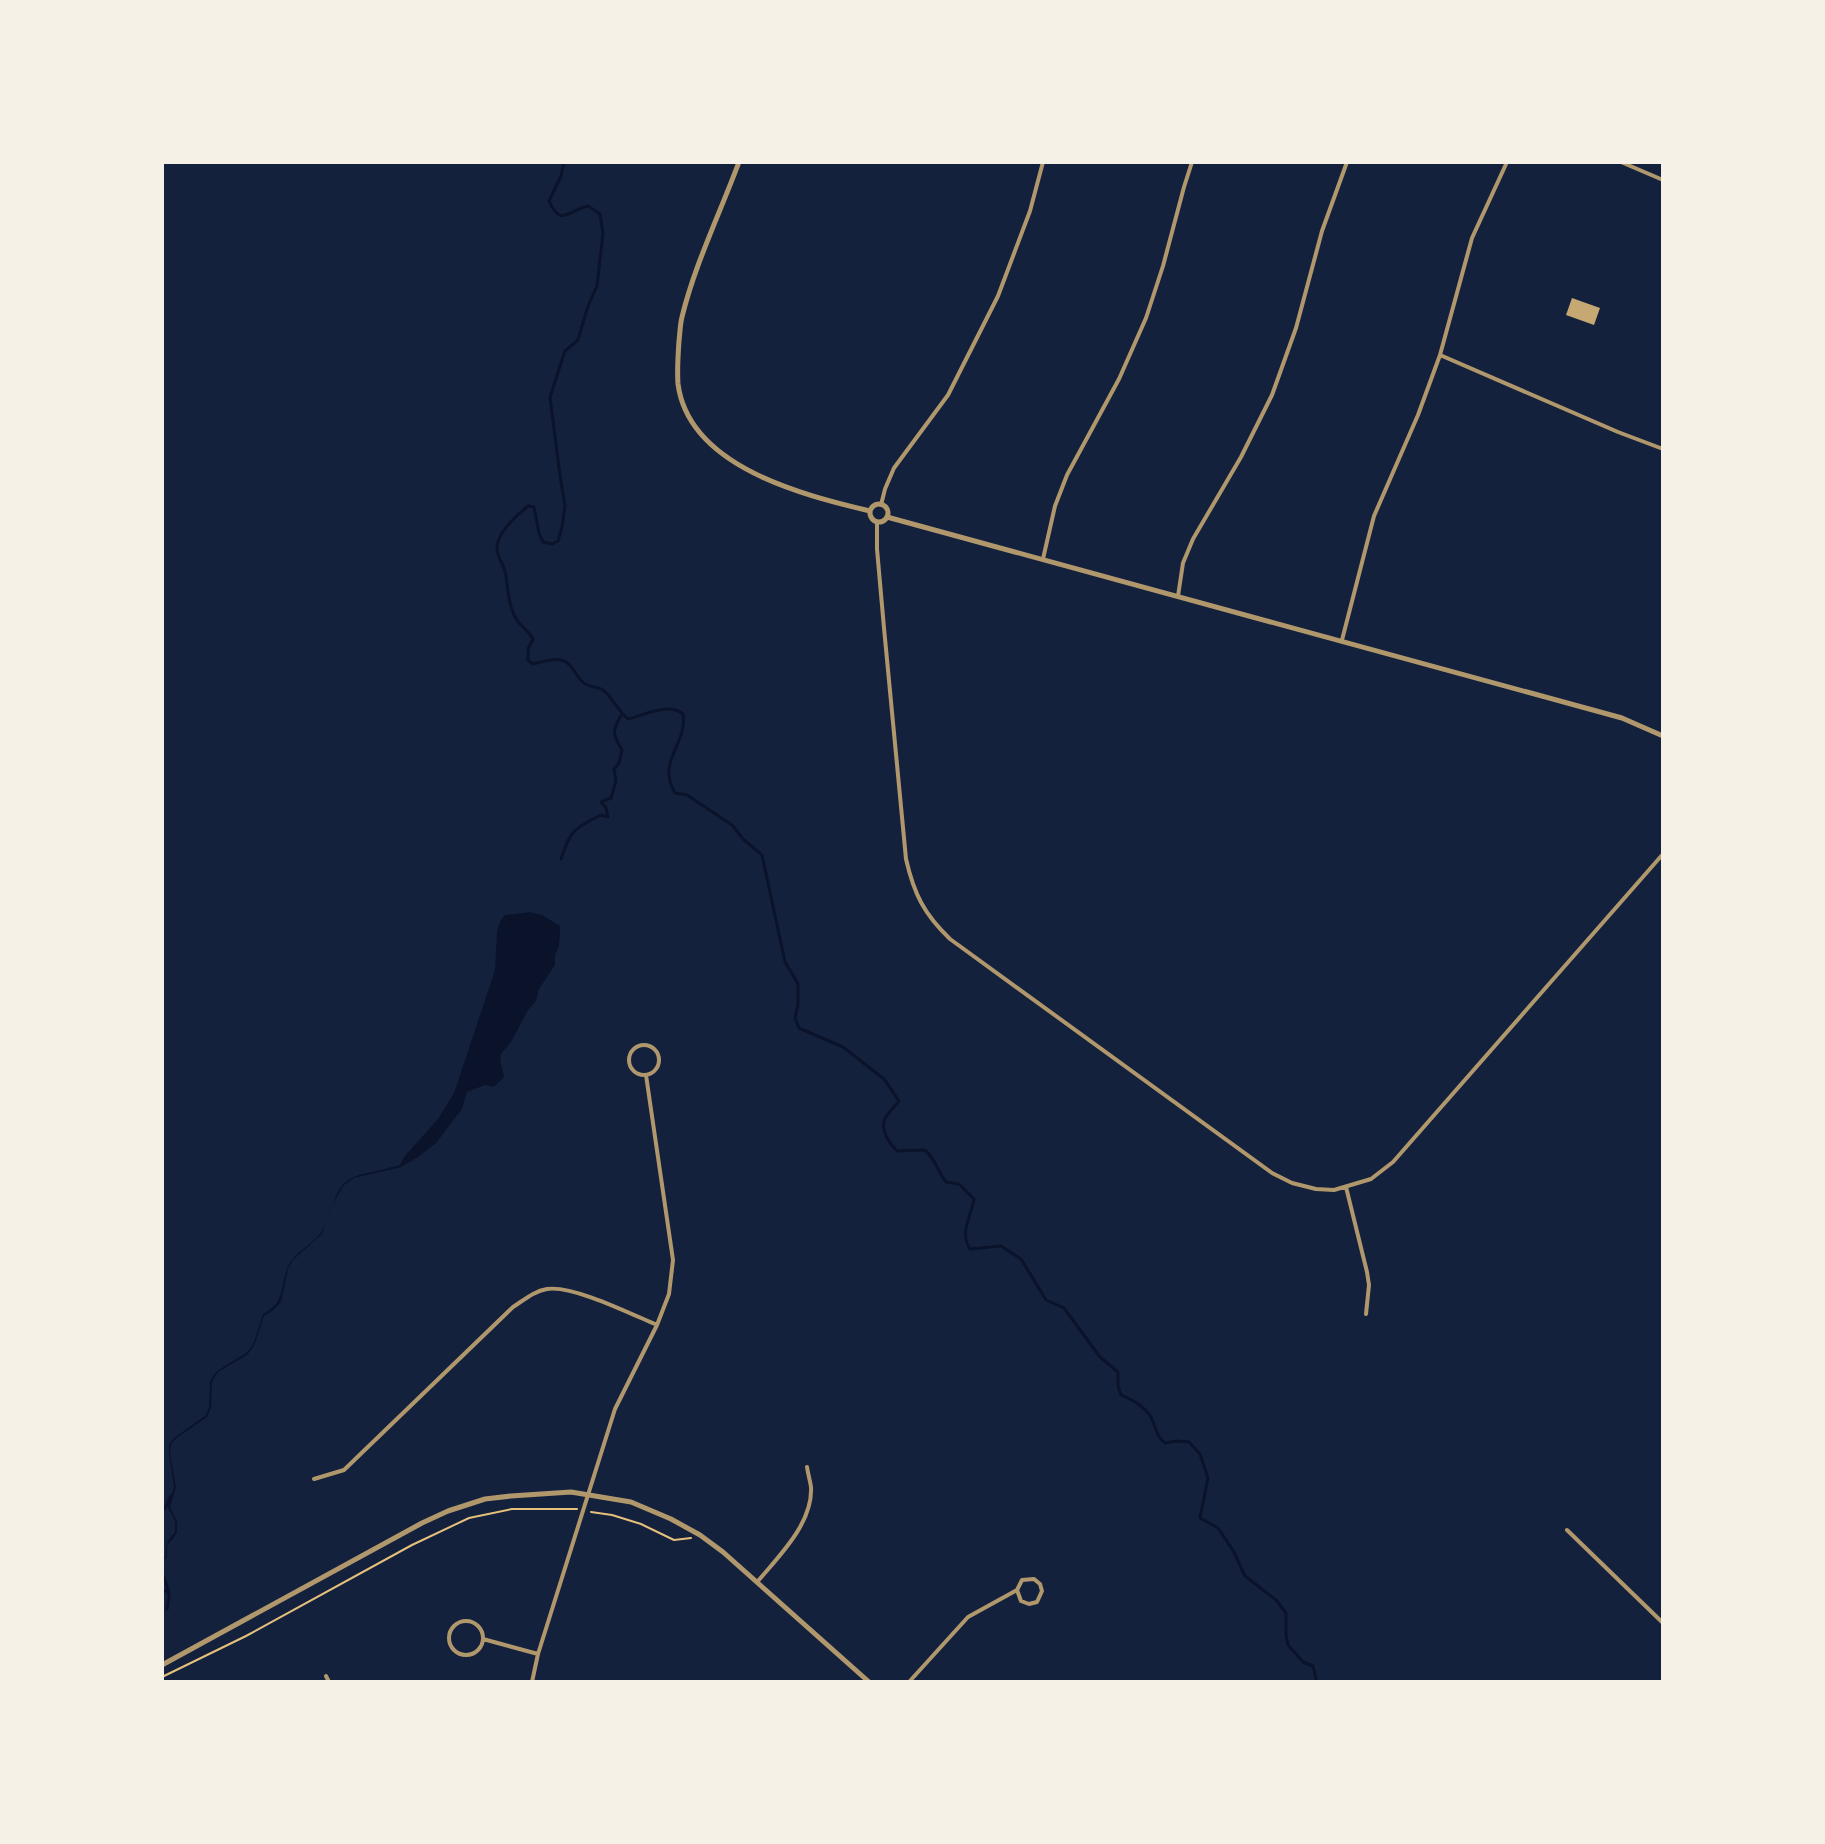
<svg xmlns="http://www.w3.org/2000/svg" width="1825" height="1844" viewBox="0 0 1825 1844" font-family="'Public Sans',sans-serif">
<style>
.water{fill:#0b132b}
.lines{fill:none;stroke-linecap:round;stroke-linejoin:round}
.stream{stroke:#0b132b;stroke-width:3}
.building{fill:#c6a872}
.path{stroke:#e5c07b;stroke-width:2}
.minor{stroke:#b1986c;stroke-width:4}
.tertiary{stroke:#b1986c;stroke-width:5}
</style>
<rect width="100%" height="100%" fill="#14213d"/>
<path class="water" d="M 530,912 L 542,915 L 560,926 L 560,934 L 559,946 L 555,955 L 555,965 L 539,989 L 536,1001 L 528,1010 L 511,1042 L 501,1054 L 500,1060 L 504,1077 L 494,1087 L 485,1085 L 467,1092 L 462,1109 L 436,1143 L 418,1157 L 401,1167 L 354,1178 L 343,1186 L 332,1206 L 322,1234 L 293,1260 L 288,1269 L 281,1302 L 272,1311 L 264,1316 L 254,1346 L 247,1355 L 218,1372 L 212,1382 L 211,1408 L 207,1417 L 175,1439 L 171,1445 L 170,1454 L 176,1487 L 170,1507 L 177,1521 L 177,1533 L 167,1546 L 167,1558 L 162,1559 L 166,1557 C 166,1545 166,1541 175,1532 L 175,1521 L 168,1507 L 174,1486 L 169,1454 L 169,1445 L 174,1438 L 206,1415 L 209,1407 L 210,1381 L 217,1371 L 246,1353 L 253,1345 L 263,1314 C 286,1302 279,1288 288,1267 C 295,1251 313,1245 322,1231 C 328,1220 331,1208 336,1196 C 346,1172 366,1175 388,1168 C 392,1167 396,1166 400,1165 L 404,1157 L 438,1119 L 454,1093 L 495,970 L 497,931 L 500,922 L 505,915 Z"/>
<g class="lines">
<path class="stream" d="M 564,162 L 561,176 L 549,201 C 560,227 568,211 588,206 L 600,214 L 603,233 L 597,286 L 588,306 L 578,340 L 565,351 L 550,397 L 560,476 L 565,506 L 562,527 L 558,541 L 552,544 L 543,542 L 539,533 L 534,507 L 528,506 C 517,515 499,531 497,546 C 496,556 505,566 506,576 C 508,591 509,608 517,620 C 521,627 529,631 533,639 L 528,649 L 528,660 L 533,664 C 548,660 564,654 573,669 C 576,674 580,681 585,684 C 591,687 598,687 603,690 C 613,698 618,711 628,719 C 645,715 669,702 683,714 C 688,744 656,761 675,793 L 687,795 L 732,825 L 743,839 L 762,855 L 785,962 L 798,984 L 798,1005 L 795,1018 L 799,1028 L 843,1047 L 884,1079 L 899,1101 C 895,1106 888,1113 885,1118 C 880,1131 889,1143 897,1151 L 925,1150 C 935,1158 938,1172 946,1182 L 959,1184 L 974,1199 C 971,1217 959,1233 970,1249 L 1001,1246 L 1021,1259 L 1046,1300 L 1064,1308 L 1100,1357 L 1118,1372 L 1118,1386 L 1121,1395 C 1132,1400 1141,1404 1149,1414 C 1156,1424 1155,1436 1165,1443 L 1177,1441 L 1189,1442 L 1200,1454 L 1208,1478 L 1200,1518 L 1218,1528 L 1234,1552 L 1245,1576 L 1276,1600 L 1286,1613 L 1286,1635 L 1288,1645 L 1303,1662 L 1313,1666 L 1317,1682
M 561,859 C 570,831 574,828 601,815 L 608,817 L 606,808 L 601,802 L 611,798 L 616,781 L 614,769 L 619,763 L 622,750 C 612,733 612,732 621,715
M 162,1510 L 165,1508 L 171,1496
M 162,1573 L 168,1589 L 162,1593
M 167,1609 L 169,1597 L 168,1589"/>
</g>
<path class="building" d="M 1572,298 L 1600,308 L 1594,325 L 1566,315 Z"/>
<g class="lines">
<path class="path" d="M 591,1512 L 612,1515 L 641,1524 L 674,1540 L 691,1538
M 162,1677 L 246,1636 L 412,1545 L 469,1518 L 512,1509 L 577,1509"/>
<path class="minor" d="M 1621,162 L 1663,180
M 1440,355 L 1618,432 L 1663,449
M 881,505 L 885,489 L 894,468 L 948,395 L 998,296 L 1030,211 L 1043,162
M 877,522 L 877,549 L 884,628 L 906,859 C 914,894 924,914 950,939 L 1272,1173 L 1292,1183 L 1316,1189 L 1334,1190 L 1371,1179 L 1393,1162 L 1663,854
M 1043,559 L 1055,506 L 1067,475 L 1119,379 L 1146,318 L 1163,266 L 1184,187 L 1192,162
M 1178,596 L 1183,563 L 1193,539 L 1241,457 L 1272,395 L 1296,328 L 1322,231 L 1347,162
M 1342,640 L 1374,516 L 1418,415 L 1440,355 L 1472,238 L 1507,162
M629 1060a15 15 0 1 1 30 0a15 15 0 1 1-30 0Z
M 1346,1187 L 1367,1272 L 1369,1285 L 1366,1314
M 314,1479 L 344,1470 L 513,1307 C 524,1300 534,1291 547,1289 C 573,1285 631,1314 657,1325
M 1567,1530 L 1663,1623
M 758,1581 C 779,1556 813,1523 811,1487 C 810,1480 808,1474 807,1467
M449 1638a17 17 0 1 1 34 0a17 17 0 1 1-34 0Z
M 483,1639 L 538,1654
M 326,1676 L 329,1682
M 532,1682 L 538,1654 L 615,1409 L 657,1325 L 669,1294 L 673,1260 L 646,1075
M 909,1682 L 968,1617 L 1017,1590 L 1022,1580 L 1034,1579 L 1040,1584 L 1042,1591 L 1037,1602 L 1029,1604 L 1021,1601 L 1017,1590"/>
<path class="tertiary" d="M 739,162 C 720,213 695,264 682,317 C 680,325 680,333 679,341 C 678,355 677,370 678,384 C 689,467 803,495 870,511
M870 513a9 9 0 1 1 18 0a9 9 0 1 1-18 0Z
M 887,517 L 1622,718 L 1663,736
M 162,1665 L 422,1523 L 448,1511 L 485,1499 L 511,1496 L 571,1492 L 631,1502 L 671,1519 L 700,1535 L 723,1552 L 869,1682"/>
</g>
<rect width="1825" height="1844" fill="none" stroke="#f6f1e7" stroke-width="328"/>
</svg>
